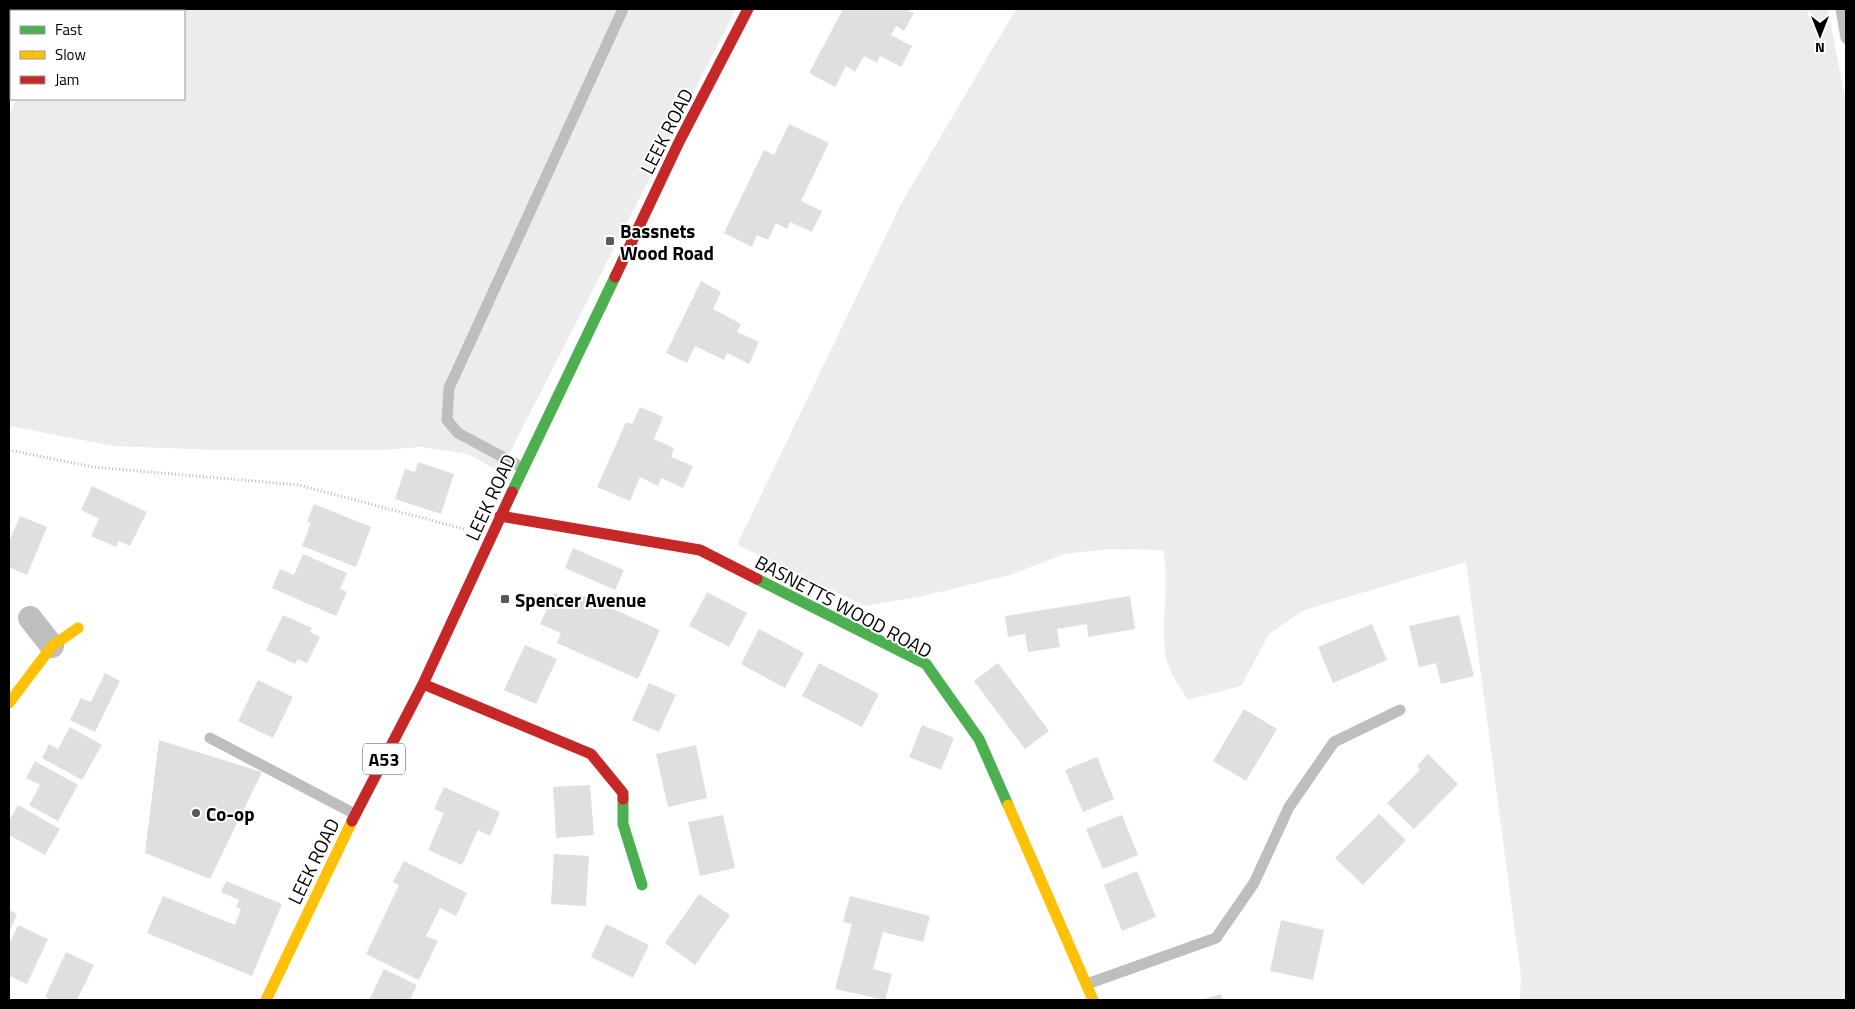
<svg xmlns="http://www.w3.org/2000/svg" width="1855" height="1009" viewBox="0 0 1855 1009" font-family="'Titillium Web',sans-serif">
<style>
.green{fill:#ececec}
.building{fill:#dfdfdf}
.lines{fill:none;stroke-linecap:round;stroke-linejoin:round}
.path{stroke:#b9b9b9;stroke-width:3;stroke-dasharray:1 2.5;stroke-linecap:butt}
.lane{stroke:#bebebe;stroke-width:11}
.street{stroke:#bebebe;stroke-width:24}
.fast{stroke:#4caf50;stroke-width:11}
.slow{stroke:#ffc107;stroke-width:11}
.jam{stroke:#c62828;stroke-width:11}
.poi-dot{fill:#595959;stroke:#fff;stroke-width:2}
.labels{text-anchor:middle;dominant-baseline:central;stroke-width:4;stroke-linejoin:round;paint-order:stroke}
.shield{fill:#fff;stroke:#4c4c4c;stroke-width:1}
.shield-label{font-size:18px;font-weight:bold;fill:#000}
.street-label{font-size:19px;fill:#000;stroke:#fff}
.poi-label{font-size:19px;font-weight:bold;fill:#000;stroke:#fff;text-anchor:start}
</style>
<rect width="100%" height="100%" fill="#fff"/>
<path class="green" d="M 53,9 L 736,9 L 500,472 L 468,454 L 422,447 L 380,450 L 214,450 L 114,446 L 9,426 L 9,116 L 16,99 L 184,99 L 184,11 L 52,11 Z
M 1016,9 L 1828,9 L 1846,103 L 1846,1000 L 1520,1000 L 1521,976 L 1466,562 L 1304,610 L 1269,634 L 1241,686 L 1188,700 C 1178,685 1167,669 1165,651 C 1161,617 1170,583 1163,550 L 1108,549 L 1064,554 L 1010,575 L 923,596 L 865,606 L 737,545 L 902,202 Z"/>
<path class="building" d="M 843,9 L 905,9 L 914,13 L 904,31 L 896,26 L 891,35 L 912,46 L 901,67 L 880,56 L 877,63 L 864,56 L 855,72 L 846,66 L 835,87 L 809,73 Z
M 789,124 L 829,143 L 801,201 L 822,211 L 812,232 L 790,222 L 787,229 L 776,223 L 768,240 L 757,235 L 752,247 L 724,233 L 764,150 L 774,155 Z
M 701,281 L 721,292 L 713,309 L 741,324 L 737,332 L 759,342 L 749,364 L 727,353 L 724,360 L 695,346 L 687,363 L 666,353 Z
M 640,407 L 663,417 L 654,439 L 674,448 L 671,457 L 693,466 L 683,488 L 661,478 L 658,486 L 640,477 L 630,501 L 597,487 L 626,422 L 632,424 Z
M 418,462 L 454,474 L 441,514 L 395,499 L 405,469 L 415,472 Z
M 92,486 L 147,512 L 130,546 L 119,541 L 116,547 L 91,536 L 99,519 L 81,510 Z
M 314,504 L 371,527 L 356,567 L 302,546 L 311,523 L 307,522 Z
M 20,516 L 47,527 L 27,575 L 9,567 L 9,542 Z
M 573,548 L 624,570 L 615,590 L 565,568 Z
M 303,554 L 347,573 L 340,589 L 347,592 L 336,616 L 272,588 L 280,569 L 294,575 Z
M 707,592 L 747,613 L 729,647 L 689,626 Z
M 554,593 L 575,603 L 579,594 L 660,630 L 638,679 L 557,643 L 561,633 L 540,624 Z
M 1130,596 L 1135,629 L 1088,637 L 1087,624 L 1057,629 L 1060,647 L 1028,652 L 1025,634 L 1008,637 L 1005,616 Z
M 283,615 L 312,628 L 310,632 L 320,637 L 307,663 L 298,659 L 295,664 L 266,650 Z
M 1459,615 L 1474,676 L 1441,684 L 1436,663 L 1419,667 L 1409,626 Z
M 1372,624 L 1387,660 L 1333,683 L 1318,647 Z
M 759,629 L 804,653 L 785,688 L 741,664 Z
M 525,645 L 557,659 L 536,704 L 504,690 Z
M 819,663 L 879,694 L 862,727 L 802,696 Z
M 998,663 L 1049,731 L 1025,749 L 974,681 Z
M 105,673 L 120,681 L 95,732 L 70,720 L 81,698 L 91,702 Z
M 258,680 L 293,697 L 273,738 L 238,721 Z
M 649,683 L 676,695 L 659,732 L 632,720 Z
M 1244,709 L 1277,729 L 1246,781 L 1213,761 Z
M 922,725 L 954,738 L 941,770 L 909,757 Z
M 70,727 L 102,745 L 82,780 L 42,758 L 49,744 L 58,749 Z
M 159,740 L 262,772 L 210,879 L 145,853 Z
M 696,745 L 707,798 L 668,807 L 656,754 Z
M 1428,754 L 1458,784 L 1414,829 L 1387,803 L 1420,770 L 1417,766 Z
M 1097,757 L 1114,799 L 1083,812 L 1065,770 Z
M 35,761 L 78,785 L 58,821 L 29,805 L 40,785 L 26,778 Z
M 590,785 L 594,835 L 556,838 L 553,787 Z
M 444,787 L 500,812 L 490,836 L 478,830 L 462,865 L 428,850 L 444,813 L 434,809 Z
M 18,805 L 60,829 L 45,855 L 9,835 L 9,821 Z
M 1379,814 L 1406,840 L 1363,885 L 1335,858 Z
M 723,815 L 735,868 L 700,876 L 688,822 Z
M 1122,815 L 1138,855 L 1103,869 L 1086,829 Z
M 554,854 L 589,856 L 586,906 L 551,904 Z
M 404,861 L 467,893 L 456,916 L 440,908 L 426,936 L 438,941 L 419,980 L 366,954 L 399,885 L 393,882 Z
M 1137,871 L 1156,917 L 1122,931 L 1104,885 Z
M 226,881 L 282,904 L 252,976 L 147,933 L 163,896 L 235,925 L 241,909 L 236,907 L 239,900 L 221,892 Z
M 699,894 L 730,915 L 695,965 L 665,943 Z
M 850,896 L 930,916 L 923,942 L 883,932 L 873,969 L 892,974 L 885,1000 L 835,989 L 852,924 L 843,922 Z
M 9,910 L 17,914 L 9,933 Z
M 1281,920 L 1324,930 L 1313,980 L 1270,971 Z
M 606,924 L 649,945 L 633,978 L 591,957 Z
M 18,925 L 48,939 L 27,984 L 9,976 L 9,945 Z
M 66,952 L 94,965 L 77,1000 L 52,1000 L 45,997 Z
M 384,969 L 417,985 L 410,1000 L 369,1000 Z
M 1221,994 L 1223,1000 L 1201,1000 Z"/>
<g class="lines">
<path class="path" d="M 9,450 L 93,467 L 299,485 L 464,529"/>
<path class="lane" d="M 1841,9 L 1846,38
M 523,468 L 458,433 L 447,420 L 449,388 L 623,9
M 210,738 L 355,814
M 1087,984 L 1216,938 L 1254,883 L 1289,807 L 1334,742 L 1400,710"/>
<path class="street" d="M 30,618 L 52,646"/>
<path class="fast" d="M 512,492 L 615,277
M 757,579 L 926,664 L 979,739 L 1008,805
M 623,799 L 623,824 L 642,885"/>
<path class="slow" d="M 9,703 L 52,646 L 78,628
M 1008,805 L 1093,1000
M 266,1000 L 352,821"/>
<path class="jam" d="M 615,277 L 679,142 L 748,9
M 500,516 L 700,550 L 757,579
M 423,684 L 591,754 L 623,793 L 623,799
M 352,821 L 423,684 L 512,492"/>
</g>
<g class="poi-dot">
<rect x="605" y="236" width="10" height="10" rx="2.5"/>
<rect x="500" y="594" width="10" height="10" rx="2.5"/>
<circle cx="196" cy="813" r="5"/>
</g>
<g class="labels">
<rect class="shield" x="363" y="743.5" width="42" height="31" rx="4"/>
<g class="shield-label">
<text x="384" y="759">A53</text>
</g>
<g class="street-label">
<text transform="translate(666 131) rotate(-63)">LEEK ROAD</text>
<text transform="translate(490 497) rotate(-65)">LEEK ROAD</text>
<text transform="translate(844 606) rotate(28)">BASNETTS WOOD ROAD</text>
<text transform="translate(313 861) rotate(-64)">LEEK ROAD</text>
</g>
<g class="poi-label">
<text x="620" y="230">Bassnets<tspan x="620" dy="22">Wood Road</tspan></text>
<text x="515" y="599">Spencer Avenue</text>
<text x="206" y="813">Co-op</text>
</g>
</g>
<rect width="1855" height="1009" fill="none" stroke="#000000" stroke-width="20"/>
<rect x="10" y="10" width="175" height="90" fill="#ffffff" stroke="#999999"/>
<rect x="20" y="26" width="25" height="8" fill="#4caf50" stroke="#999999"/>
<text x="55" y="35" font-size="15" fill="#000000">Fast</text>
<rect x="20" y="51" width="25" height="8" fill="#ffc107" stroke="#999999"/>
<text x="55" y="60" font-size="15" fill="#000000">Slow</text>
<rect x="20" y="76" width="25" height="8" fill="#c62828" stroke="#999999"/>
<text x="55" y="85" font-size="15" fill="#000000">Jam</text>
<g transform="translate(1820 35) rotate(180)" stroke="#ffffff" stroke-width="4" paint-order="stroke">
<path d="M0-4L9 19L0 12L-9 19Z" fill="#000000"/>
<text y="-8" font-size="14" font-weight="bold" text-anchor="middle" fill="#000000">N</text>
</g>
</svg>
